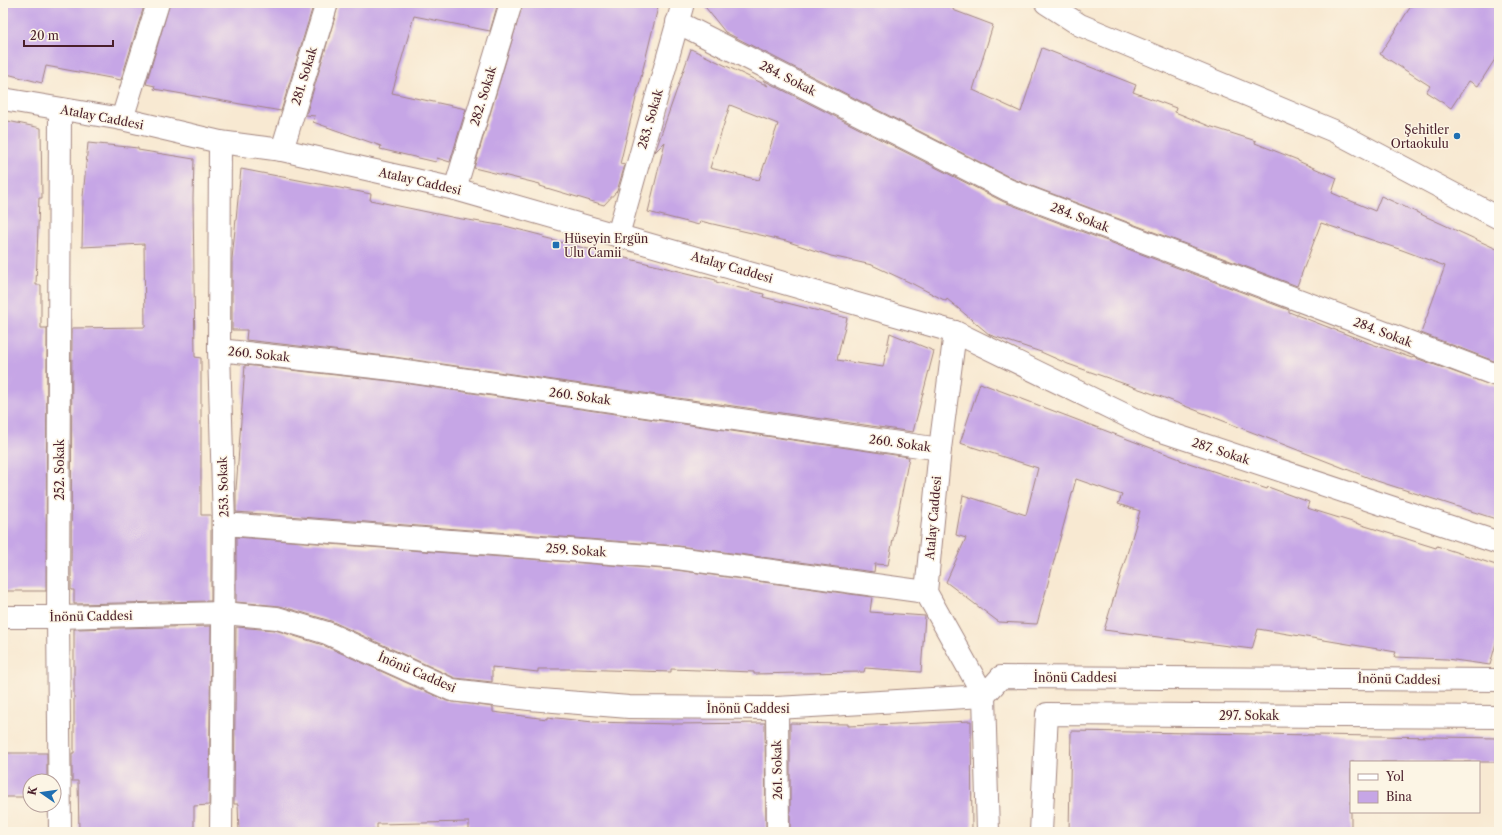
<svg xmlns="http://www.w3.org/2000/svg" width="1502" height="835" viewBox="0 0 1502 835" font-family="'Libre Caslon Text',serif">
<style>
.building{fill:#c6a6e6;fill-rule:evenodd}
.lines{fill:none;stroke-linecap:round;stroke-linejoin:round}
.street-casing{stroke:#a1847e;stroke-width:24}
.secondary-casing{stroke:#a1847e;stroke-width:24}
.street{stroke:#fff;stroke-width:22}
.secondary{stroke:#fff;stroke-width:22}
.poi-dot{fill:#1f6fb2;stroke:#fcf5e5;stroke-width:1.5}
.labels{text-anchor:middle;dominant-baseline:central;stroke-width:3;stroke-linejoin:round;paint-order:stroke}
.street-label{font-size:12px;fill:#4a1f2b;stroke:#fcf5e5}
.poi-label{font-size:12px;fill:#4a1f2b;stroke:#fcf5e5;text-anchor:end}
</style>
<rect width="100%" height="100%" fill="#fcf5e5"/>
<filter id="ink" filterUnits="userSpaceOnUse"><feTurbulence type="fractalNoise" baseFrequency=".025" numOctaves="2"/><feDisplacementMap in="SourceGraphic" scale="8" xChannelSelector="R" yChannelSelector="G"/><feConvolveMatrix kernelMatrix="1 2 1 2 8 2 1 2 1" color-interpolation-filters="sRGB"/></filter>
<filter id="wash" filterUnits="userSpaceOnUse"><feTurbulence type="fractalNoise" baseFrequency=".012" numOctaves="4" result="noise"/><feDisplacementMap in="SourceGraphic" scale="16" xChannelSelector="R" yChannelSelector="G"/><feGaussianBlur stdDeviation="0.9" result="paint"/><feColorMatrix in="noise" values="0 0 0 0 0 0 0 0 0 0 0 0 0 0 0 0 0 1.4 0 .05"/><feComposite in="paint" operator="in"/></filter>
<g filter="url(#wash)">
<rect width="100%" height="100%" fill="#f8e9d2"/>
<g id="blocks">
<path class="building" d="M 3,3 L 145,3 L 121,80 L 46,66 L 42,83 L 3,73 Z
M 170,3 L 314,3 L 281,111 L 154,89 L 155,86 L 146,84 Z
M 339,3 L 498,3 L 490,31 L 414,16 L 392,93 L 466,109 L 450,162 L 437,158 L 436,162 L 380,149 L 381,146 L 313,122 L 315,116 L 306,115 Z
M 523,3 L 659,3 L 620,164 L 625,165 L 617,191 L 604,205 L 540,186 L 540,184 L 474,168 Z
M 702,3 L 955,3 L 953,10 L 993,25 L 973,90 L 1021,112 L 1042,48 L 1136,85 L 1133,92 L 1176,108 L 1175,112 L 1209,126 L 1256,141 L 1255,143 L 1298,160 L 1298,161 L 1337,178 L 1332,193 L 1375,211 L 1381,196 L 1499,250 L 1499,363 L 1421,333 L 1445,266 L 1402,250 L 1321,223 L 1297,286 L 1013,179 L 725,32 Z
M 1413,3 L 1499,3 L 1499,53 L 1478,86 L 1469,81 L 1451,108 L 1426,92 L 1430,86 L 1380,54 Z
M 691,49 L 768,86 L 763,80 L 1004,202 L 1289,310 L 1289,312 L 1369,343 L 1412,358 L 1413,357 L 1499,388 L 1499,520 L 1377,481 L 1162,397 L 1068,364 L 1041,352 L 990,335 L 947,299 L 946,301 L 911,283 L 872,265 L 831,256 L 786,241 L 700,221 L 699,225 L 648,212 L 665,142 L 655,152 ZM 730,105 L 778,124 L 759,180 L 710,168 Z
M 3,120 L 41,128 L 42,198 L 39,198 L 36,285 L 41,285 L 41,328 L 47,328 L 46,591 L 3,591 Z
M 88,143 L 138,148 L 138,150 L 194,159 L 193,198 L 195,357 L 201,358 L 201,515 L 211,515 L 211,601 L 74,604 L 74,590 L 71,590 L 72,328 L 145,327 L 144,244 L 82,247 L 83,197 Z
M 241,169 L 371,194 L 370,200 L 456,218 L 505,226 L 544,236 L 543,238 L 716,280 L 716,282 L 764,294 L 763,297 L 847,318 L 837,360 L 883,367 L 890,333 L 934,351 L 913,432 L 394,357 L 246,340 L 247,330 L 232,330 L 232,259 Z
M 245,365 L 390,381 L 909,457 L 888,565 L 875,564 L 874,572 L 678,546 L 236,512 L 236,490 Z
M 980,383 L 1180,459 L 1180,460 L 1267,489 L 1268,487 L 1309,502 L 1307,508 L 1436,548 L 1437,546 L 1499,566 L 1499,632 L 1490,665 L 1447,659 L 1394,657 L 1396,652 L 1258,629 L 1252,649 L 1104,630 L 1140,511 L 1118,504 L 1122,495 L 1076,479 L 1037,624 L 999,622 L 996,620 L 946,582 L 966,538 L 956,535 L 963,495 L 1026,515 L 1038,468 L 960,443 Z
M 236,537 L 676,570 L 872,597 L 870,612 L 925,616 L 921,672 L 865,668 L 864,672 L 800,673 L 754,674 L 754,672 L 671,669 L 671,672 L 576,669 L 538,669 L 538,672 L 492,667 L 492,682 L 455,678 L 331,621 L 280,606 L 236,602 Z
M 211,626 L 209,805 L 194,806 L 194,832 L 79,832 L 78,781 L 72,781 L 72,753 L 74,753 L 74,629 Z
M 236,627 L 275,630 L 323,645 L 447,701 L 493,707 L 493,712 L 547,719 L 547,717 L 593,722 L 674,724 L 765,723 L 766,832 L 469,832 L 469,822 L 377,824 L 377,830 L 239,832 L 238,804 L 234,804 Z
M 971,721 L 972,832 L 790,832 L 790,723 L 848,724 L 848,726 Z
M 1071,731 L 1499,738 L 1499,762 L 1351,762 L 1351,832 L 1069,832 Z
M 3,753 L 47,753 L 47,781 L 30,781 L 30,797 L 3,797 Z"/>
</g>
</g>
<g filter="url(#ink)">
<use href="#blocks" fill-opacity="0" stroke="#a1847e" stroke-width="1"/>
<g class="lines">
<g class="street-casing">
<path id="street" d="M 1046,3 L 1080,25 L 1334,131 L 1499,218
M 677,22 L 1008,190 L 1499,376
M 122,119 L 158,3
M 220,142 L 219,350 L 224,524 L 221,832
M 282,150 L 327,3
M 455,189 L 511,3
M 618,235 L 683,3
M 955,332 L 1150,427 L 1499,543
M 219,350 L 392,369 L 940,449
M 224,524 L 677,558 L 926,592
M 777,708 L 778,832
M 60,832 L 58,617 L 60,109
M 1041,832 L 1047,714 L 1499,717"/>
</g>
<g class="secondary-casing">
<path id="secondary" d="M 3,99 L 122,119 L 220,142 L 282,150 L 455,189 L 955,332 L 940,449 L 926,592 L 984,696 L 988,832
M 3,617 L 58,617 L 223,613 L 277,618 L 327,633 L 452,690 L 529,699 L 629,707 L 777,708 L 984,696 L 1001,677 L 1499,680"/>
</g>
<use href="#street" class="street"/>
<use href="#secondary" class="secondary"/>
</g>
</g>
<g class="poi-dot">
<circle cx="1457" cy="136" r="4"/>
<rect x="552" y="241" width="8" height="8" rx="2"/>
</g>
<g class="labels">
<g class="street-label">
<text transform="translate(304 76) rotate(-73)">281. Sokak</text>
<text transform="translate(788 78) rotate(27)">284. Sokak</text>
<text transform="translate(483 96) rotate(-73)">282. Sokak</text>
<text transform="translate(102 117) rotate(11)">Atalay Caddesi</text>
<text transform="translate(650 119) rotate(-74)">283. Sokak</text>
<text transform="translate(420 181) rotate(13)">Atalay Caddesi</text>
<text transform="translate(1080 217) rotate(21)">284. Sokak</text>
<text transform="translate(732 267) rotate(16)">Atalay Caddesi</text>
<text transform="translate(1383 332) rotate(21)">284. Sokak</text>
<text transform="translate(259 354) rotate(6)">260. Sokak</text>
<text transform="translate(580 396) rotate(8)">260. Sokak</text>
<text transform="translate(900 443) rotate(8)">260. Sokak</text>
<text transform="translate(1221 451) rotate(18)">287. Sokak</text>
<text transform="translate(59 470) rotate(-90)">252. Sokak</text>
<text transform="translate(223 487) rotate(-92)">253. Sokak</text>
<text transform="translate(933 518) rotate(-85)">Atalay Caddesi</text>
<text transform="translate(576 550) rotate(4)">259. Sokak</text>
<text transform="translate(91 616) rotate(-1)">İnönü Caddesi</text>
<text transform="translate(417 672) rotate(23)">İnönü Caddesi</text>
<text x="1075" y="677">İnönü Caddesi</text>
<text transform="translate(1399 679) rotate(1)">İnönü Caddesi</text>
<text x="748" y="708">İnönü Caddesi</text>
<text x="1249" y="715">297. Sokak</text>
<text transform="translate(777 770) rotate(-91)">261. Sokak</text>
</g>
<g class="poi-label">
<text x="1449" y="129">Şehitler<tspan x="1449" dy="14">Ortaokulu</tspan></text>
<text x="564" y="238" text-anchor="start">Hüseyin Ergün<tspan x="564" dy="14">Ulu Camii</tspan></text>
</g>
</g>
<rect width="1502" height="835" fill="none" stroke="#fcf5e5" stroke-width="16"/>
<rect x="1350" y="761" width="130" height="52" fill="#fcf5e5" stroke="#b59f9b"/>
<rect x="1358" y="774" width="20" height="6" fill="#ffffff" stroke="#b59f9b"/>
<text x="1386" y="781" font-size="12" fill="#4a1f2b">Yol</text>
<rect x="1358" y="791" width="20" height="12" fill="#c6a6e6" stroke="#b59f9b"/>
<text x="1386" y="801" font-size="12" fill="#4a1f2b">Bina</text>
<g transform="translate(42 793) rotate(283)"><circle r="19" fill="#fcf5e5" stroke="#b59f9b"/>
<path d="M0-3L7 15L0 10L-7 15Z" fill="#1f6fb2"/>
<text y="-6" font-size="11" font-weight="bold" text-anchor="middle" fill="#4a1f2b">K</text>
</g>
<path d="M24 40v6h89v-6" fill="none" stroke="#4a1f2b" stroke-width="2"/>
<text x="30" y="40" font-size="12" fill="#4a1f2b" stroke="#fcf5e5" stroke-width="3" paint-order="stroke">20 m</text>
</svg>
